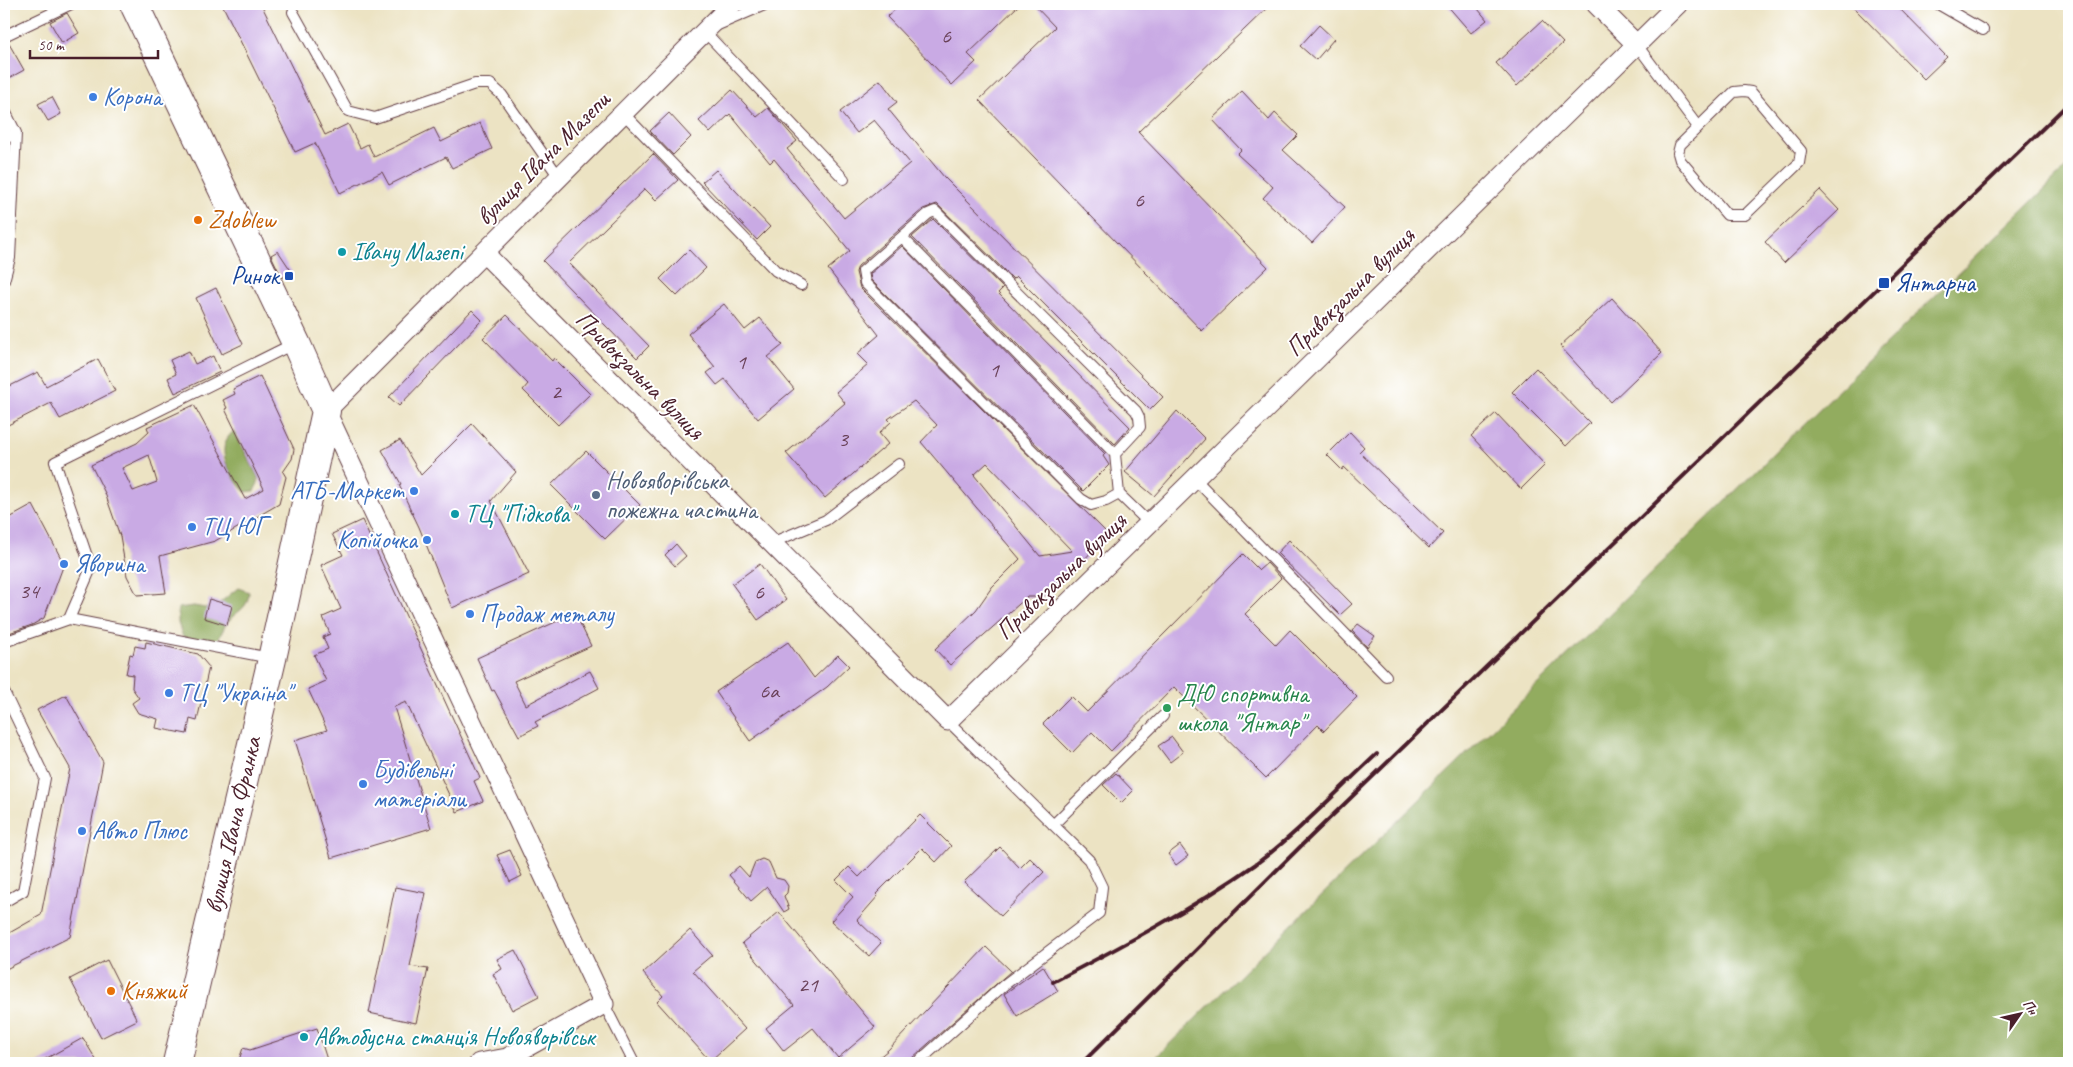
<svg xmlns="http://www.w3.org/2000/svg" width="2073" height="1067" viewBox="0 0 2073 1067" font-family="Caveat,sans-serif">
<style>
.forest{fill:#92ac5f;stroke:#6e6645}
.building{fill:#c9aae4;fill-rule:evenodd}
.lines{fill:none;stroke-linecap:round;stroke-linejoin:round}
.lane-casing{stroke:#623c42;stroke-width:12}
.street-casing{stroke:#623c42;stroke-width:21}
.secondary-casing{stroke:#623c42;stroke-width:30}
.lane{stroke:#fff;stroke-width:10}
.street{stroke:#fff;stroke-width:19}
.secondary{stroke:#fff;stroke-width:28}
.rail{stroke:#4a1f2b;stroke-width:4}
.shop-dot{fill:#3f7fe0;stroke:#fff;stroke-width:2}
.food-dot{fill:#e8710a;stroke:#fff;stroke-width:2}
.culture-dot{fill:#0f9aa8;stroke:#fff;stroke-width:2}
.transit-dot{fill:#1a4fb4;stroke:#fff;stroke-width:2}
.service-dot{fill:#5c6f8a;stroke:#fff;stroke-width:2}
.leisure-dot{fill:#2e9e5b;stroke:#fff;stroke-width:2}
.labels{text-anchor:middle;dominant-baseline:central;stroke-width:4;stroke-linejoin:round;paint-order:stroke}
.number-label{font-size:22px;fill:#6a4259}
.shop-label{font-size:25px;fill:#366cbe;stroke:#fff;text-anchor:start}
.street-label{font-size:25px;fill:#4a1f2b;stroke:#fff}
.food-label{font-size:25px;fill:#c56008;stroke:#fff;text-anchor:start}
.culture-label{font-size:25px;fill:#0d838f;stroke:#fff;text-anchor:start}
.transit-label{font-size:25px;fill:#164399;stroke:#fff;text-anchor:end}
.service-label{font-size:25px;fill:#4e5e75;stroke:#fff;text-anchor:start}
.leisure-label{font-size:25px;fill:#27864d;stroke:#fff;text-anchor:start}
</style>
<rect width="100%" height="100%" fill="#fff"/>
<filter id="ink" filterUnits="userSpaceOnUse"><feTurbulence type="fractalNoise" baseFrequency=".02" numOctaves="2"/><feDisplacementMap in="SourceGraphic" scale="10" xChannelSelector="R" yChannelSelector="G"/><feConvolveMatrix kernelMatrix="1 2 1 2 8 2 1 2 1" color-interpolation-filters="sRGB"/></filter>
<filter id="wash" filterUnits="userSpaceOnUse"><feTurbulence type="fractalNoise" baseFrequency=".0096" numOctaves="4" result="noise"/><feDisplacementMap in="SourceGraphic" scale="20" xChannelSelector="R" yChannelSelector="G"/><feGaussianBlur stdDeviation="1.12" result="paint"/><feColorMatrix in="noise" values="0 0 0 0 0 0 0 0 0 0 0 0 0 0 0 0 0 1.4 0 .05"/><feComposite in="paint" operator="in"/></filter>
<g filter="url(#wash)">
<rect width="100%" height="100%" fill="#ece3c3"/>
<path class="forest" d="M 2069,165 L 2069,1063 L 1150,1063 Z
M 234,431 L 258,477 L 258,483 L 254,491 L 245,492 C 231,477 212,448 234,431 Z
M 238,588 L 249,592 C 248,611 236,610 227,623 C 222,630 221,637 214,643 L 183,637 L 178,623 L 178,608 L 194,606 L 205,608 L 217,605 Z"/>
<g id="blocks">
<path class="building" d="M 222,4 L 261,4 L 325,135 L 348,124 L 360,148 L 368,144 L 374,157 L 434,128 L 441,142 L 480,123 L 492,149 L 452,168 L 446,157 L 389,185 L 382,172 L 340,193 L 315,143 L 295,152 Z
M 901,4 L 1020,4 L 968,54 L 976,62 L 952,85 L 887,17 Z
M 1033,4 L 1271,4 L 1138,132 L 1268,267 L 1202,331 L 979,100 L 1055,27 Z
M 1446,4 L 1474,4 L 1487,20 L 1471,33 Z
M 1850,4 L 1895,4 L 1947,57 L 1924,79 Z
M 67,13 L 79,33 L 62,43 L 50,22 Z
M 1542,21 L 1563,43 L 1517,86 L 1496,63 Z
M 1319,25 L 1334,39 L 1316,60 L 1300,46 Z
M 8,42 L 24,70 L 4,81 L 4,43 Z
M 880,80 L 897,102 L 888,109 L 944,177 L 1163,397 L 1150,410 L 1016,276 L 1013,279 L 937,204 L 923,209 L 858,266 L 856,272 L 860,288 L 1108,534 L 1082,562 L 1081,560 L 1042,597 L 1027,597 L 950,665 L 935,649 L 976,610 L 992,587 L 1020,559 L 921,442 L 937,425 L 914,401 L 888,419 L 891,422 L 879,433 L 888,444 L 825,498 L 786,453 L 845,403 L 836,392 L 868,365 L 857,354 L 879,335 L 828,269 L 850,251 L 774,159 L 770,163 L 730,114 L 710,133 L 699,121 L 732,90 L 757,117 L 768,108 L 797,141 L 787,149 L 844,218 L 910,163 L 874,120 L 857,133 L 840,112 ZM 987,463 L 1072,551 L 1040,556 L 974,475 Z
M 1242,91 L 1269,120 L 1275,113 L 1298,135 L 1283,150 L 1345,207 L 1312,243 L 1263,198 L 1273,187 L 1237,154 L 1241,150 L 1212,119 Z
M 52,97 L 61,114 L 48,121 L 38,104 Z
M 669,113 L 691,137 L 673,155 L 650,131 Z
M 653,154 L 678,180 L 656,200 L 645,189 L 569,263 L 649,346 L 637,358 L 543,261 Z
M 716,170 L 770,227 L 757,240 L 702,182 Z
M 1820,190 L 1839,210 L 1784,263 L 1765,242 Z
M 933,219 L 1003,288 L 998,293 L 1130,427 L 1115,444 L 912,237 Z
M 902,246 L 1105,454 L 1103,456 L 1109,465 L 1083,491 L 871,280 L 870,274 Z
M 689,250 L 706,268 L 677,296 L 660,279 Z
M 278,251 L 292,272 L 282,278 L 271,255 Z
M 216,288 L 243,344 L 222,354 L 196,298 Z
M 1612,298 L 1662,353 L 1611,402 L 1560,346 Z
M 724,304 L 745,330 L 760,318 L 783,345 L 768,357 L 794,389 L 758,419 L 725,379 L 717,385 L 707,373 L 715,367 L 688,334 Z
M 472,310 L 482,320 L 399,406 L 389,397 Z
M 507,315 L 552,361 L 554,358 L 590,394 L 558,425 L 523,390 L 528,384 L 483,338 Z
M 189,351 L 195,364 L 213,356 L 220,372 L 175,393 L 168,378 L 176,374 L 170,360 Z
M 98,359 L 115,391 L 60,419 L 51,403 L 4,427 L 4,389 L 38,372 L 46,386 Z
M 1536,368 L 1590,423 L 1566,446 L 1512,392 Z
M 260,376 L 294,449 L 292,459 L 283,472 L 286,477 L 279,504 L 215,541 L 160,556 L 166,593 L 137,595 L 127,576 L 120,536 L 105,493 L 91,465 L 137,443 L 149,432 L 147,427 L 194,405 L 245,499 L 264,489 L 225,409 L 227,408 L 223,400 L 235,394 L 233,389 ZM 149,455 L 157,482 L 133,491 L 122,468 Z
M 1177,411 L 1205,439 L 1154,496 L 1125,472 Z
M 1496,413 L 1545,465 L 1521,489 L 1471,436 Z
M 472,424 L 516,472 L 491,501 L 529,574 L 452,608 L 419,527 L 399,485 L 401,484 L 382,450 L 400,440 L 421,475 Z
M 1350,432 L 1364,447 L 1359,452 L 1443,533 L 1429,548 L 1344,467 L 1342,470 L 1327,455 Z
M 586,451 L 640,505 L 605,539 L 551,485 Z
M 33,505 L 64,564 L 44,618 L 32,625 L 9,633 L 4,633 L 4,521 Z
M 362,520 L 480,778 L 474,781 L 483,801 L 457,812 L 406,702 L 394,707 L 431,828 L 331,858 L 295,740 L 327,730 L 308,689 L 326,681 L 314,655 L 328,649 L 323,637 L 330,634 L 323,617 L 341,609 L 321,565 L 343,555 L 332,534 Z
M 1289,540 L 1352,604 L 1340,615 L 1277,553 Z
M 676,544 L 686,556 L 675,566 L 665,555 Z
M 1243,554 L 1259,570 L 1267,563 L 1281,578 L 1245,614 L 1276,645 L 1290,630 L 1357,697 L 1324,731 L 1318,725 L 1266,778 L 1174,687 L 1111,751 L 1092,732 L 1072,753 L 1043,724 L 1071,696 L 1087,712 Z
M 760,564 L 786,600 L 758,620 L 732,584 Z
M 209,599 L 232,606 L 227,625 L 204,618 Z
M 575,613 L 591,646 L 514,681 L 526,705 L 590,671 L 599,688 L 535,722 L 538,726 L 519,736 L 494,690 L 492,691 L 477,658 Z
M 1358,624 L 1375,636 L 1367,647 L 1352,631 Z
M 146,642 L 198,654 L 209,667 L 197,721 L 190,719 L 187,734 L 156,728 L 158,719 L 138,713 L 132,703 L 139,698 L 132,688 L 133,675 L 126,674 L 130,654 L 133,655 L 135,646 L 145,648 Z
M 788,642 L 814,678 L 838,655 L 849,666 L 827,687 L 750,741 L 716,692 Z
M 66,695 L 103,762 L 70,937 L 4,970 L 4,936 L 41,915 L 70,768 L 37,710 Z
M 1172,737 L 1183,752 L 1170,762 L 1158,746 Z
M 1116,773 L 1133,791 L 1121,803 L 1103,785 Z
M 920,815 L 951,846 L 936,862 L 922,848 L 876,894 L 878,896 L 857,920 L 881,943 L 869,956 L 831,921 L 853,897 L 836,880 L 849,867 L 859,877 Z
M 1180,845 L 1188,856 L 1176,865 L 1168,854 Z
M 1000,847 L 1020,868 L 1030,858 L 1044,872 L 1001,916 L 964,882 Z
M 510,850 L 522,876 L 510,882 L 497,855 Z
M 762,859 L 769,862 L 776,878 L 784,880 L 788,886 L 787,893 L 784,896 L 789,909 L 784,912 L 767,887 L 751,901 L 729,875 L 739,866 L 749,877 L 755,862 Z
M 395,887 L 426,893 L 410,966 L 428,969 L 416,1023 L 369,1013 Z
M 779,912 L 875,1027 L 838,1058 L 813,1028 L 784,1051 L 766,1028 L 794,1005 L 742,943 Z
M 690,930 L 712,955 L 693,971 L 745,1029 L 710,1061 L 657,1002 L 663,996 L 643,973 Z
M 986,947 L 1011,971 L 912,1058 L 910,1063 L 872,1063 L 888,1050 Z
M 515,950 L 539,996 L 512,1010 L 493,974 L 502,969 L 497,959 Z
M 107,960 L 137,1020 L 101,1038 L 70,979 Z
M 1043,966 L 1058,991 L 1017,1016 L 1004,994 Z
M 317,1028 L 328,1063 L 238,1063 L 243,1048 L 250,1050 Z
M 83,1038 L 98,1063 L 38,1063 Z"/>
</g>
</g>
<g filter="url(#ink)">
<use href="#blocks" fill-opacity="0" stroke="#623c42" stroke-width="1"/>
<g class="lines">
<g class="lane-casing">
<path id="lane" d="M 767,4 L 704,31 L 844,179
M 1938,4 L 1983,30
M 293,12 L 348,111 L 375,118 L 475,84 L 490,84 L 502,95 L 559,177
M 4,36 L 71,4
M 1637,45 L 1698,127
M 1744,91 L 1751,92 L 1801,151 L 1799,163 L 1745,215 L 1727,215 L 1680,160 L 1678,153 L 1680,145 L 1734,92 Z
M 4,109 L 16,133 L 10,258 L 4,281
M 623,113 L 776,271 L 801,285
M 4,139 L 16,133
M 935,211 L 1136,411 L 1139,417 L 1140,427 L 1115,454 L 1119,494 L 1106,501 L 1091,505 L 1081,499 L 865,283 L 863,271 L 928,214 Z
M 902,237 L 1115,454
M 1195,479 L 1386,676
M 1119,494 L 1150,524
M 771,543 L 826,520 L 899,464
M 69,619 L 91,568 L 55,462 L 295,343
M 4,642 L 69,619 L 270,658
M 4,692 L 45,778 L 23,891 L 4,902
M 1053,825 L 1163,716
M 604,1004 L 634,1063
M 917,1063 L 1004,985 L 1099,913 L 1102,887 L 1089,860 L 948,721"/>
</g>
<g class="street-casing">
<path id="street" d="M 1596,4 L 1637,45
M 484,253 L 948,721 L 1678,4
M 479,1063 L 507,1058 L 604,1004 L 326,411 L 732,4"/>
</g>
<g class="secondary-casing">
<path id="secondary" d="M 134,4 L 296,343 L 326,411 L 272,659 L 177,1063"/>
</g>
<use href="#lane" class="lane"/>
<use href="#street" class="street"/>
<use href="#secondary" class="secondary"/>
<path class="rail" d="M 1053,982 C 1122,946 1192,909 1256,864 C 1299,832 1337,791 1377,754
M 1082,1063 L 1302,845 L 2069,103"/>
</g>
</g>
<g class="shop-dot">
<circle cx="93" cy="97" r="5"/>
<circle cx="414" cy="491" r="5"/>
<circle cx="192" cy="527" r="5"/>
<circle cx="427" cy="540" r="5"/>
<circle cx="64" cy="564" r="5"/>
<circle cx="470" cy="614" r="5"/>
<circle cx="169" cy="693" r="5"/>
<circle cx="363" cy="784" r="5"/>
<circle cx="82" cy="831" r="5"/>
</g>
<g class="food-dot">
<circle cx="198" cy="220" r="5"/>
<circle cx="111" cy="991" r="5"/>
</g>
<g class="culture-dot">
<circle cx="342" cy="252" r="5"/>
<circle cx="455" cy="514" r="5"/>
<circle cx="304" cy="1037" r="5"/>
</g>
<g class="transit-dot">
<rect x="284" y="271" width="10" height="10" rx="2.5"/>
<rect x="1878" y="277" width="12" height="12" rx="2.5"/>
</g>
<circle class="service-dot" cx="596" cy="495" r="5"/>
<circle class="leisure-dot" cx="1167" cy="708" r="5"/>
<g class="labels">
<g class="number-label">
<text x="946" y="36">6</text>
<text x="1139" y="200">6</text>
<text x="741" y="362">1</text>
<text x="994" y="370">1</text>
<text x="556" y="392">2</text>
<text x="843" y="439">3</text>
<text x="29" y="591">34</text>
<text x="759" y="592">6</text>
<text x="769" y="691">6а</text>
<text x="808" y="985">21</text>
</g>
<g class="shop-label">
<text x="103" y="97">Корона</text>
<text x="404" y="491" text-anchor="end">АТБ-Маркет</text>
<text x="202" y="527">ТЦ ЮГ</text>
<text x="417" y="540" text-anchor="end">Копійочка</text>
<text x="74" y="564">Яворина</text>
<text x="480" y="614">Продаж металу</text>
<text x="179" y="693">ТЦ "Україна"</text>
<text x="373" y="770">Будівельні<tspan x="373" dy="29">матеріали</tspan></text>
<text x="92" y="831">Авто Плюс</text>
</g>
<g class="street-label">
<text transform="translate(543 158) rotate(-45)">вулиця Івана Мазепи</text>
<text transform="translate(1350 292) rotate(-45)">Привокзальна вулиця</text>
<text transform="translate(640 375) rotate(45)">Привокзальна вулиця</text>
<text transform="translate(1061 576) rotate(-44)">Привокзальна вулиця</text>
<text transform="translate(233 825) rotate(-77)">вулиця Івана Франка</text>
</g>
<g class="food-label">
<text x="208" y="220">Zdoblew</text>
<text x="121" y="991">Княжий</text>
</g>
<g class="culture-label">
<text x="352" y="252">Івану Мазепі</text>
<text x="465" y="514">ТЦ "Підкова"</text>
<text x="314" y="1037">Автобусна станція Новояворівськ</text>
</g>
<g class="transit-label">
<text x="279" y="276">Ринок</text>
<text x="1895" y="283" text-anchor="start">Янтарна</text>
</g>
<g class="service-label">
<text x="606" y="481">Новояворівська<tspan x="606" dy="29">пожежна частина</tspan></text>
</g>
<g class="leisure-label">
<text x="1177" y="694">ДЮ спортивна<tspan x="1177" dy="29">школа "Янтар"</tspan></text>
</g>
</g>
<rect width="2073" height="1067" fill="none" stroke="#fff" stroke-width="20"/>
<g transform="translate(2020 1014) rotate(56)" stroke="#ffffff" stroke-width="4" paint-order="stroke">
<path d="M0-4L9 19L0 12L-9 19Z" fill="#4a1f2b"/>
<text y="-8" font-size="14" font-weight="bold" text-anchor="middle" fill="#4a1f2b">Пн</text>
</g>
<path d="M30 50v8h128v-8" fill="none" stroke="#4a1f2b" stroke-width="2.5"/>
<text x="38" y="50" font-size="15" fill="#4a1f2b" stroke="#ffffff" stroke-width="4" paint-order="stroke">50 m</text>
</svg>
